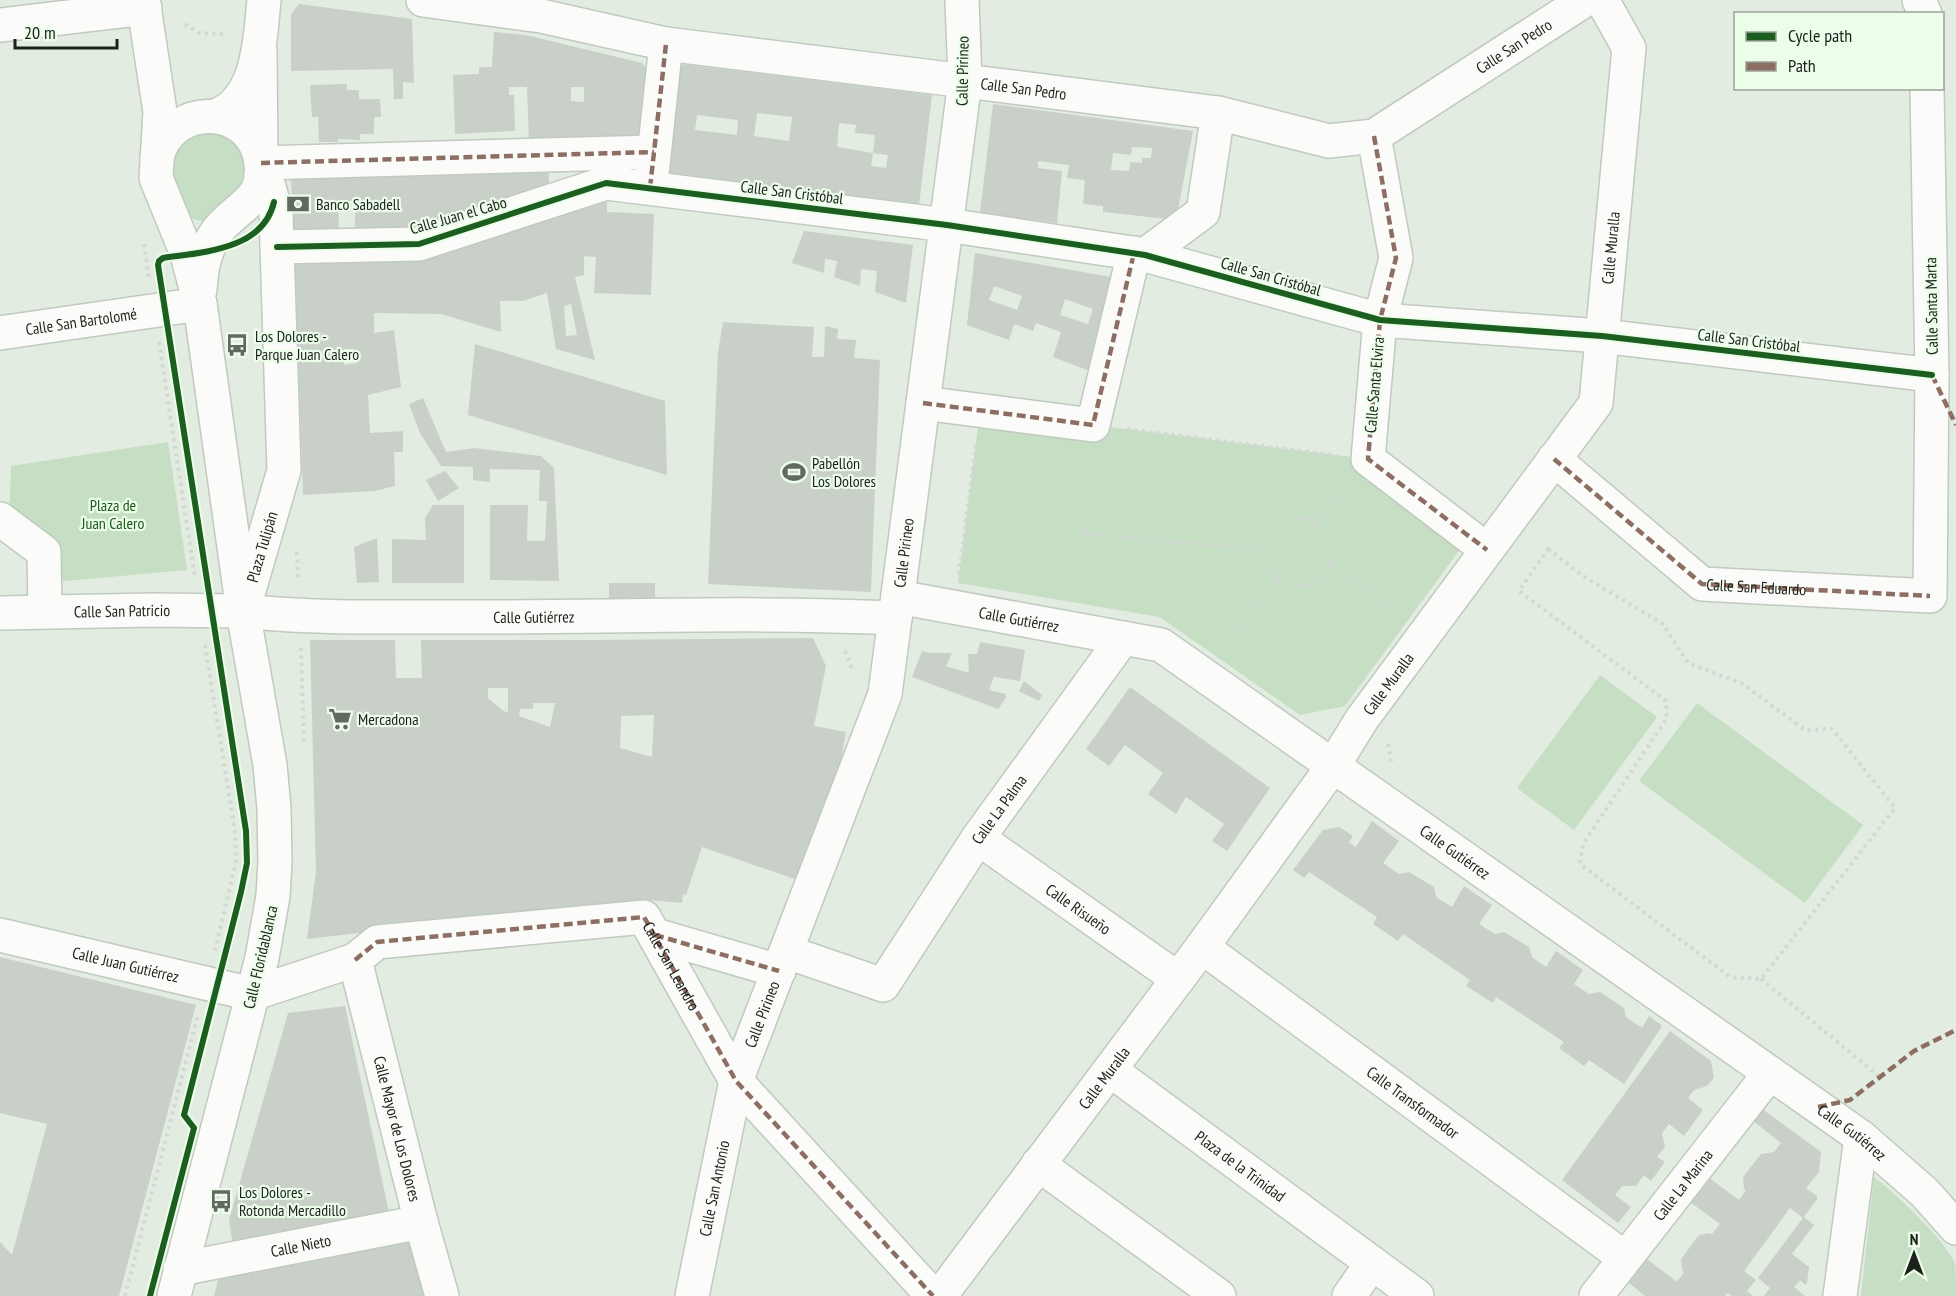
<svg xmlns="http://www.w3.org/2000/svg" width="1956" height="1296" viewBox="0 0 1956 1296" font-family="'PT Sans Narrow',sans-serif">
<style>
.green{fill:#c5dec4}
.building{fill:#c9d0c8;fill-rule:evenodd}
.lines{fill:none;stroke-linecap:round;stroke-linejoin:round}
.minor-casing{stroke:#c1c9c0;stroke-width:36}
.major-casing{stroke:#c1c9c0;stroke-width:36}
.path{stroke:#d4d7d4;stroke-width:4;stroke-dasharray:3 4.5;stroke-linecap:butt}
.minor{stroke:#fbfcfa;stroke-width:33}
.major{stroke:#fbfcfa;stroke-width:33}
.quiet{stroke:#8d6e63;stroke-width:4.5;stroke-dasharray:9 4.5;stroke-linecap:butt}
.cycleway-casing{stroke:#ecfdea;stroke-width:10}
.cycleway{stroke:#1b5e20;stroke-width:6}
.labels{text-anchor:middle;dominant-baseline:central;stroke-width:4.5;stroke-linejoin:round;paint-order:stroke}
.street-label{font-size:16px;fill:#1c221b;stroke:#ecfdea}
.poi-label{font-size:16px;fill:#1c221b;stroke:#ecfdea;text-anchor:start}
.park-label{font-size:16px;fill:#195a1b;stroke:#ecfdea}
</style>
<rect width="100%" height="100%" fill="#e2ece1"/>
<path class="green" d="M 200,117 L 261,163 L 209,222 C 178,220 172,200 156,178 Z
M 980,411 L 1368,459 L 1469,537 L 1345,706 L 1300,715 L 1160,617 L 958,583 Z
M 168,442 L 187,570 L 44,583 L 9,525 L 11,466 Z
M 1600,675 L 1657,717 L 1574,830 L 1517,788 Z
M 1697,703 L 1863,825 L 1805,903 L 1639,781 Z
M 1874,1177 C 1896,1194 1943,1238 1955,1263 C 1956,1271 1956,1287 1956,1296 L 1861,1296 Z"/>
<path class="building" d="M 299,4 L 412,19 L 414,83 L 403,82 L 403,99 L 394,99 L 393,69 L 291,71 L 291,14 Z
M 494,32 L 526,35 L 642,63 L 647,69 L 647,135 L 529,140 L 527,87 L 509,87 L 509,95 L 514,95 L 515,131 L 455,134 L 453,75 L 479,74 L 479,67 L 492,67 ZM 571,87 L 584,87 L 584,102 L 571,101 Z
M 680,64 L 932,95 L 919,205 L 748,183 L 666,175 ZM 757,113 L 792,117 L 789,141 L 754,136 ZM 697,115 L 738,120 L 737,135 L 695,130 ZM 839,123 L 856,125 L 855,133 L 875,135 L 873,153 L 888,155 L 886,168 L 871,166 L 873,153 L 837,147 Z
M 347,84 L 347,90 L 359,90 L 359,99 L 380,99 L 381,117 L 374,117 L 374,134 L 360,134 L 360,140 L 338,139 L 338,142 L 319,142 L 318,117 L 312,117 L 310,85 Z
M 993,104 L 1193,131 L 1176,220 L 1103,212 L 1103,206 L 1083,204 L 1085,180 L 1067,178 L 1069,165 L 1038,161 L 1038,168 L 1062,171 L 1057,223 L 980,213 ZM 1132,147 L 1152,148 L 1151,158 L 1142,158 L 1142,163 L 1130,162 L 1129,171 L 1111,170 L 1113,153 L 1131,155 Z
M 549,171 L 549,186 L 417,230 L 355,230 L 355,201 L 338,201 L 339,230 L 293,231 L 291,178 Z
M 607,200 L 607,212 L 654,214 L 651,295 L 594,293 L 596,257 L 584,256 L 584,275 L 575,277 L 595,360 L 556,349 L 547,293 L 523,301 L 500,301 L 501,332 L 441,314 L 374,313 L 374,333 L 394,330 L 401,387 L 368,395 L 370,433 L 403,431 L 403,452 L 394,452 L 395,486 L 374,491 L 303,495 L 295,263 L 391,261 ZM 571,304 L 577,335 L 566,336 L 564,306 ZM 343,349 L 354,349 L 357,363 L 344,365 Z
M 804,231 L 913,245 L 906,303 L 875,292 L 877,271 L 861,269 L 860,286 L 834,277 L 837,261 L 825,259 L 824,273 L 792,263 Z
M 975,253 L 1111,277 L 1115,281 L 1095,373 L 1053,357 L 1061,332 L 1036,323 L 1033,331 L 1014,324 L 1009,340 L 967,325 ZM 994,286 L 1022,296 L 1017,310 L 989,300 ZM 1065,299 L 1093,309 L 1088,324 L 1060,315 Z
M 723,322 L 814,327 L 812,357 L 824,357 L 825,326 L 838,329 L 837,339 L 856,340 L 854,358 L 880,360 L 871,592 L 708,584 L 718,352 Z
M 475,344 L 665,401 L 667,475 L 468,415 Z
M 423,398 L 446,452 L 474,448 L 541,456 L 554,468 L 559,581 L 490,580 L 490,505 L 528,505 L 527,541 L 545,541 L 547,501 L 539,501 L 540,470 L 490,469 L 490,482 L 473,480 L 473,467 L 441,466 L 420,433 L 409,404 Z
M 445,471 L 459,488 L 438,501 L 426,480 Z
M 433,505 L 464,505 L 464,583 L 392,583 L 392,539 L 426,540 L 425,518 Z
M 377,538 L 379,582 L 357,583 L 354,547 Z
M 609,583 L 655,583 L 655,604 L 609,604 Z
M 813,638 L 826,666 L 814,726 L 846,732 L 829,825 L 806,883 L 702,847 L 686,895 L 683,894 L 682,903 L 649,900 L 307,939 L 316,872 L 310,640 L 395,640 L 396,678 L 422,678 L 421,640 L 591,640 ZM 488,688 L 508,688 L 508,713 L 502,710 L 488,698 ZM 533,703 L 555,703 L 550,727 L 519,716 L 520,709 L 533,709 ZM 654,715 L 652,757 L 620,748 L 621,716 Z
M 980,642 L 1025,650 L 1020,681 L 994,677 L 989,690 L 1006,694 L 1006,698 L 998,709 L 912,677 L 922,651 L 930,653 L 952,653 L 946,666 L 969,673 L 968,654 L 977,654 Z
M 1024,681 L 1042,695 L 1039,701 L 1019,691 Z
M 1130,687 L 1270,788 L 1227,851 L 1212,841 L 1224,824 L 1186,797 L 1176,814 L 1148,794 L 1163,773 L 1125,745 L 1109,766 L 1086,749 Z
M 1372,821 L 1399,841 L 1383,863 L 1399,874 L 1409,872 L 1434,887 L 1436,897 L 1452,907 L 1464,886 L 1492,905 L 1479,924 L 1495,934 L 1504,932 L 1529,947 L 1532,957 L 1546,967 L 1556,951 L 1583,970 L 1574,984 L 1589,994 L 1600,992 L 1624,1008 L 1626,1017 L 1642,1028 L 1649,1016 L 1662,1026 L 1624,1084 L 1589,1060 L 1584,1066 L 1559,1048 L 1564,1042 L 1496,997 L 1493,1003 L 1466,986 L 1470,980 L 1403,934 L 1398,941 L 1373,924 L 1377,917 L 1309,872 L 1304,878 L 1293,870 L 1323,830 L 1339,827 L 1353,836 L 1349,842 L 1356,847 Z
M 0,957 L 196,1005 L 119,1296 L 0,1296 L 0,1242 L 12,1255 L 47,1124 L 0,1113 Z
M 345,1006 L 390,1217 L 233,1245 L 229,1220 L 288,1013 Z
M 1670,1031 L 1711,1061 L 1714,1078 L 1707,1086 L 1694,1090 L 1688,1098 L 1703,1110 L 1684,1136 L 1669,1124 L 1662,1133 L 1665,1147 L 1657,1157 L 1665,1162 L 1651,1181 L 1644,1175 L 1636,1186 L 1622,1186 L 1615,1195 L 1631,1207 L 1618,1223 L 1562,1180 Z
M 1761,1108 L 1821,1152 L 1819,1172 L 1806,1188 L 1817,1196 L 1817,1199 L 1804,1217 L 1814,1225 L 1792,1254 L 1809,1267 L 1807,1283 L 1805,1285 L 1800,1280 L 1794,1287 L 1805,1296 L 1764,1296 L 1770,1288 L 1758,1278 L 1803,1218 L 1790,1208 L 1744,1271 L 1756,1280 L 1747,1291 L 1753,1296 L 1732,1296 L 1728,1293 L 1725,1296 L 1645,1296 L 1629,1283 L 1647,1259 L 1677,1282 L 1684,1272 L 1682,1269 L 1681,1259 L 1699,1235 L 1710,1233 L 1712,1234 L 1720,1224 L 1690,1202 L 1708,1177 L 1739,1200 L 1746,1190 L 1744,1189 L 1743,1177 L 1761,1154 L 1774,1152 L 1781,1143 L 1752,1120 Z
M 409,1237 L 425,1296 L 214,1296 L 219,1275 Z"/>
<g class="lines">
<g class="minor-casing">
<g id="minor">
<path id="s1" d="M 962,0 L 965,81 L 1218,113 L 1329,141 L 1374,136 L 1585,0"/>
<path d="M 1919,0 L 1925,14"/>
<path d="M 0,25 L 145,8"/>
<path d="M 260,51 L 261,163 L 654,152"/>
<path d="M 1374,136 L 1396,258 L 1380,320 L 1368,459 L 1487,550"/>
<path d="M 652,174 L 666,44"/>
<path d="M 277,247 L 419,244 L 606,183 L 947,225 L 1145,255 L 1380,320 L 1602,336 L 1932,375"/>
<path d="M 1145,255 L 1203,212 L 1218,113"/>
<path id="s2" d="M 0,333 L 200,304"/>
<path d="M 923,403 L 1093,425 L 1134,253"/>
<path id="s3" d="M 1554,459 L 1702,584 L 1930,596 L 1932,375 L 1927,88"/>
<path d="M 0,519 L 44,552 L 45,612"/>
<path id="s4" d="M 0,613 L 152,610 L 243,611 L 284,470 L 276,213 L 269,187 L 261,174"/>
<path id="s5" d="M 978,838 L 1178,979"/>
<path id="s6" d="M 0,935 L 252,994 L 355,960 L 377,942 L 644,917 L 736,1081 L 933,1296"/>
<path d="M 655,935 L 779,971"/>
<path id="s7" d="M 1202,947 L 1625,1258"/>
<path id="s8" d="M 787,952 L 883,985 L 978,838 L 1123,638"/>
<path id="s9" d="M 355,960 L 421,1222 L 442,1296"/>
<path id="s10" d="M 1110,1070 L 1417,1296"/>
<path d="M 1038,1164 L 1219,1296"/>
<path id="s11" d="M 180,1269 L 421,1222"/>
<path id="s12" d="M 692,1296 L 736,1081 L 885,694 L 895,618"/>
<path id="s13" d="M 940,1296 L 1202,947 L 1333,766 L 1362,719 L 1596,403 L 1629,48 L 1602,0"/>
<path d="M 1349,1296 L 1372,1263"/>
<path id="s14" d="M 1596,1296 L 1770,1073"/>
<path d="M 1840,1296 L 1861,1137"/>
</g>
</g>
<g class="major-casing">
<g id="major">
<path d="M 143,0 L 160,112 L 156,178 L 187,254 L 200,304 L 243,611 L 270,765 L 274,808 L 275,862 L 273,896 L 262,958 L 174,1296"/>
<path d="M 215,116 C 259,101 260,39 264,0"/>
<path d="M 157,157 C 172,100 254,104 261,163 C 266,203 234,207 216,233 C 205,249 201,271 200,290"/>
<path id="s15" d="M 898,597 L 1161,645 L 1861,1137 L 1925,1193 L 1956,1228"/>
<path id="s16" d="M 243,611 C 309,618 374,617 439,617 C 591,618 743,611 895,618 L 965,81 L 666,44 L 541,16 L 423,0"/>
</g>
</g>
<path class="path" d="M 185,24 L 199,33 L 226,34
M 144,244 L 149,278
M 159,342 L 195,578
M 1127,429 L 1334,455
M1264 552a34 34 0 1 1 68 0a34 34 0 1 1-68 0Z
M 1314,521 L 1346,485
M 1083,533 L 1263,550
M 1548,549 L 1583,576 L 1663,624 L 1688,663 L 1743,684 L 1805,730 L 1832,729 L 1895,808 L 1761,979 L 1730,977 L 1580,864 L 1583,844 L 1667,718 L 1666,701 L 1519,591 Z
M 297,552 L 298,581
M 1331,562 L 1397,616
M 959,574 L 976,444
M 1076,597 L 1090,458
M 205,645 L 235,832 L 236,862 L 215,950
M 301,648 L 304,746
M 845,651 L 853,672
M 1226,651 L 1276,578
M 1388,744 L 1392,766
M 1761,979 L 1880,1077
M 125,1296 L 198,1015"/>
<use href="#minor" class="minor"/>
<use href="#major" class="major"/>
<path class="quiet" d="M 1374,136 L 1396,258 L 1380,320 L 1368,459 L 1487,550
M 261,163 L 654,152
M 650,188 L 666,44
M 1932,375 L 1956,425
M 923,403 L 1093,425 L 1134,253
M 1554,459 L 1702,584 L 1930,596
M 655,935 L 779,971
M 355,960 L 377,942 L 644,917 L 736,1081 L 933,1296
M 1818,1107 L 1850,1100 L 1914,1051 L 1956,1030"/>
<g class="cycleway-casing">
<path id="cycleway" d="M 277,247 L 419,244 L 606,183 L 947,225 L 1145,255 L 1380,320 L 1602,336 L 1932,375
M 150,1296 L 194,1128 L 184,1115 L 241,892 L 247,863 L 246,831 L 158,265 L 159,261 L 163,258 C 203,252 263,250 274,202"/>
</g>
<use href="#cycleway" class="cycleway"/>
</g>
<defs>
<g id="bank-bare" transform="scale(1.8)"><path d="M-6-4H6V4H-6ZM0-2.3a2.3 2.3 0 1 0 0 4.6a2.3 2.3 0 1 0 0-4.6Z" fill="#616960" stroke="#ecfdea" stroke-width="2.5" paint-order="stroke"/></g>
<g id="bus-bare" transform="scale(1.8)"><path d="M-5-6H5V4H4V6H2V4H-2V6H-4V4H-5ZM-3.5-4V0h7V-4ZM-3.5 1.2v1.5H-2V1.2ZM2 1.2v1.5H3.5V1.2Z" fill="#616960" stroke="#ecfdea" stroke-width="2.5" paint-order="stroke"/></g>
<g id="stadium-bare" transform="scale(1.8)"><path d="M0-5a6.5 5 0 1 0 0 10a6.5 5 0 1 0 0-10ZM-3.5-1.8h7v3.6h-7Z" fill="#616960" stroke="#ecfdea" stroke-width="2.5" paint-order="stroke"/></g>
<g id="supermarket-bare" transform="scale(1.8)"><path d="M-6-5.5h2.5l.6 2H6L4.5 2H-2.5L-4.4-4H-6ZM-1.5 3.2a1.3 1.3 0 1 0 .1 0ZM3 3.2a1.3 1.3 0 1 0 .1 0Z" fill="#616960" stroke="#ecfdea" stroke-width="2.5" paint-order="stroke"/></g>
</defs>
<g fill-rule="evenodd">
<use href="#bank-bare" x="298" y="204"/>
<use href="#bus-bare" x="237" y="345"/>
<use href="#stadium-bare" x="794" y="472"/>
<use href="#supermarket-bare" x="340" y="719"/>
<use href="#bus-bare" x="221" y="1201"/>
</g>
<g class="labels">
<g class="street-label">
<text stroke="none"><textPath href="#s1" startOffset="662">Calle San Pedro</textPath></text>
<text transform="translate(962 71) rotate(-89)">Calle Pirineo</text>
<text stroke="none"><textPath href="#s1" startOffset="140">Calle San Pedro</textPath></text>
<text transform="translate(792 192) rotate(7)">Calle San Cristóbal</text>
<text transform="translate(458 215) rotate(-16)">Calle Juan el Cabo</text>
<text stroke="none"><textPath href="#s13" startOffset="1264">Calle Muralla</textPath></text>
<text transform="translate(1271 276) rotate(16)">Calle San Cristóbal</text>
<text transform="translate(1931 306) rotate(-91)">Calle Santa Marta</text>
<text stroke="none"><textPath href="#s2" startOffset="82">Calle San Bartolomé</textPath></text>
<text transform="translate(1749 340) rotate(7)">Calle San Cristóbal</text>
<text transform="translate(1374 385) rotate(-85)">Calle Santa Elvira</text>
<text stroke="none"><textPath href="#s4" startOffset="310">Plaza Tulipán</textPath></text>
<text stroke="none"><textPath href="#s16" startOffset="718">Calle Pirineo</textPath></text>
<text stroke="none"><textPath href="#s3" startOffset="248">Calle San Eduardo</textPath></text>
<text stroke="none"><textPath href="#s4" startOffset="122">Calle San Patricio</textPath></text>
<text stroke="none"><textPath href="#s16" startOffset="291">Calle Gutiérrez</textPath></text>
<text stroke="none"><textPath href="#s15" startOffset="123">Calle Gutiérrez</textPath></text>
<text stroke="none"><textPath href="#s13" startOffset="759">Calle Muralla</textPath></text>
<text stroke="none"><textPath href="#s8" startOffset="312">Calle La Palma</textPath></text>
<text stroke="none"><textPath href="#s15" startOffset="627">Calle Gutiérrez</textPath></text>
<text stroke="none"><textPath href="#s5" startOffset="123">Calle Risueño</textPath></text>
<text transform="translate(260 957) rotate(-77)">Calle Floridablanca</text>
<text stroke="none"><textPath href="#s6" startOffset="129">Calle Juan Gutiérrez</textPath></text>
<text stroke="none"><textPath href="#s6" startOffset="720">Calle San Leandro</textPath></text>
<text stroke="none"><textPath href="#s12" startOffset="291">Calle Pirineo</textPath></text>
<text stroke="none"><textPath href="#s13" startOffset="273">Calle Muralla</textPath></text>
<text stroke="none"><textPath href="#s7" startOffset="262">Calle Transformador</textPath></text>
<text stroke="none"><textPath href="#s9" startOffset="174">Calle Mayor de Los Dolores</textPath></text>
<text stroke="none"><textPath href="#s15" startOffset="1113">Calle Gutiérrez</textPath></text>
<text stroke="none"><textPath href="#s10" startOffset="162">Plaza de la Trinidad</textPath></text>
<text stroke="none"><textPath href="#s14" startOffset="141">Calle La Marina</textPath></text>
<text stroke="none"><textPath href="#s12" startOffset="110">Calle San Antonio</textPath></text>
<text stroke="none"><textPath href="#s11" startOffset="123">Calle Nieto</textPath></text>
</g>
<g class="poi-label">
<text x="316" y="204">Banco Sabadell</text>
<text x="255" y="336">Los Dolores -<tspan x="255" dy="18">Parque Juan Calero</tspan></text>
<text x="812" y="463">Pabellón<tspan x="812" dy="18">Los Dolores</tspan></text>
<text x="358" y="719">Mercadona</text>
<text x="239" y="1192">Los Dolores -<tspan x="239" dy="18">Rotonda Mercadillo</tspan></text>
</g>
<g class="park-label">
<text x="113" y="505">Plaza de<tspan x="113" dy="18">Juan Calero</tspan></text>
</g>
</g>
<rect x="1734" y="12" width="210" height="78" fill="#ecfdea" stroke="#99a597" stroke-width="1.5"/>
<rect x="1746" y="32" width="30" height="9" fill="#1b5e20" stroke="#99a597" stroke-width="1.5"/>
<text x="1788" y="42" font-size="18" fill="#1c221b">Cycle path</text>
<rect x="1746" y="62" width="30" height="9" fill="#8d6e63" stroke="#99a597" stroke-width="1.5"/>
<text x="1788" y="72" font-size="18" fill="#1c221b">Path</text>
<g transform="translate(1914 1254)" stroke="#ecfdea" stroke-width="4.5" paint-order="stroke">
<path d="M0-4.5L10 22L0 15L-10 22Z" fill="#1c221b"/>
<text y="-9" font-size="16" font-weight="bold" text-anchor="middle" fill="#1c221b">N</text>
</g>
<path d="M15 39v9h102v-9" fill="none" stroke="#1c221b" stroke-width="3"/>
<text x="24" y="39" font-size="18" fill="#1c221b" stroke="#ecfdea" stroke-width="4.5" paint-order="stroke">20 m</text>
</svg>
